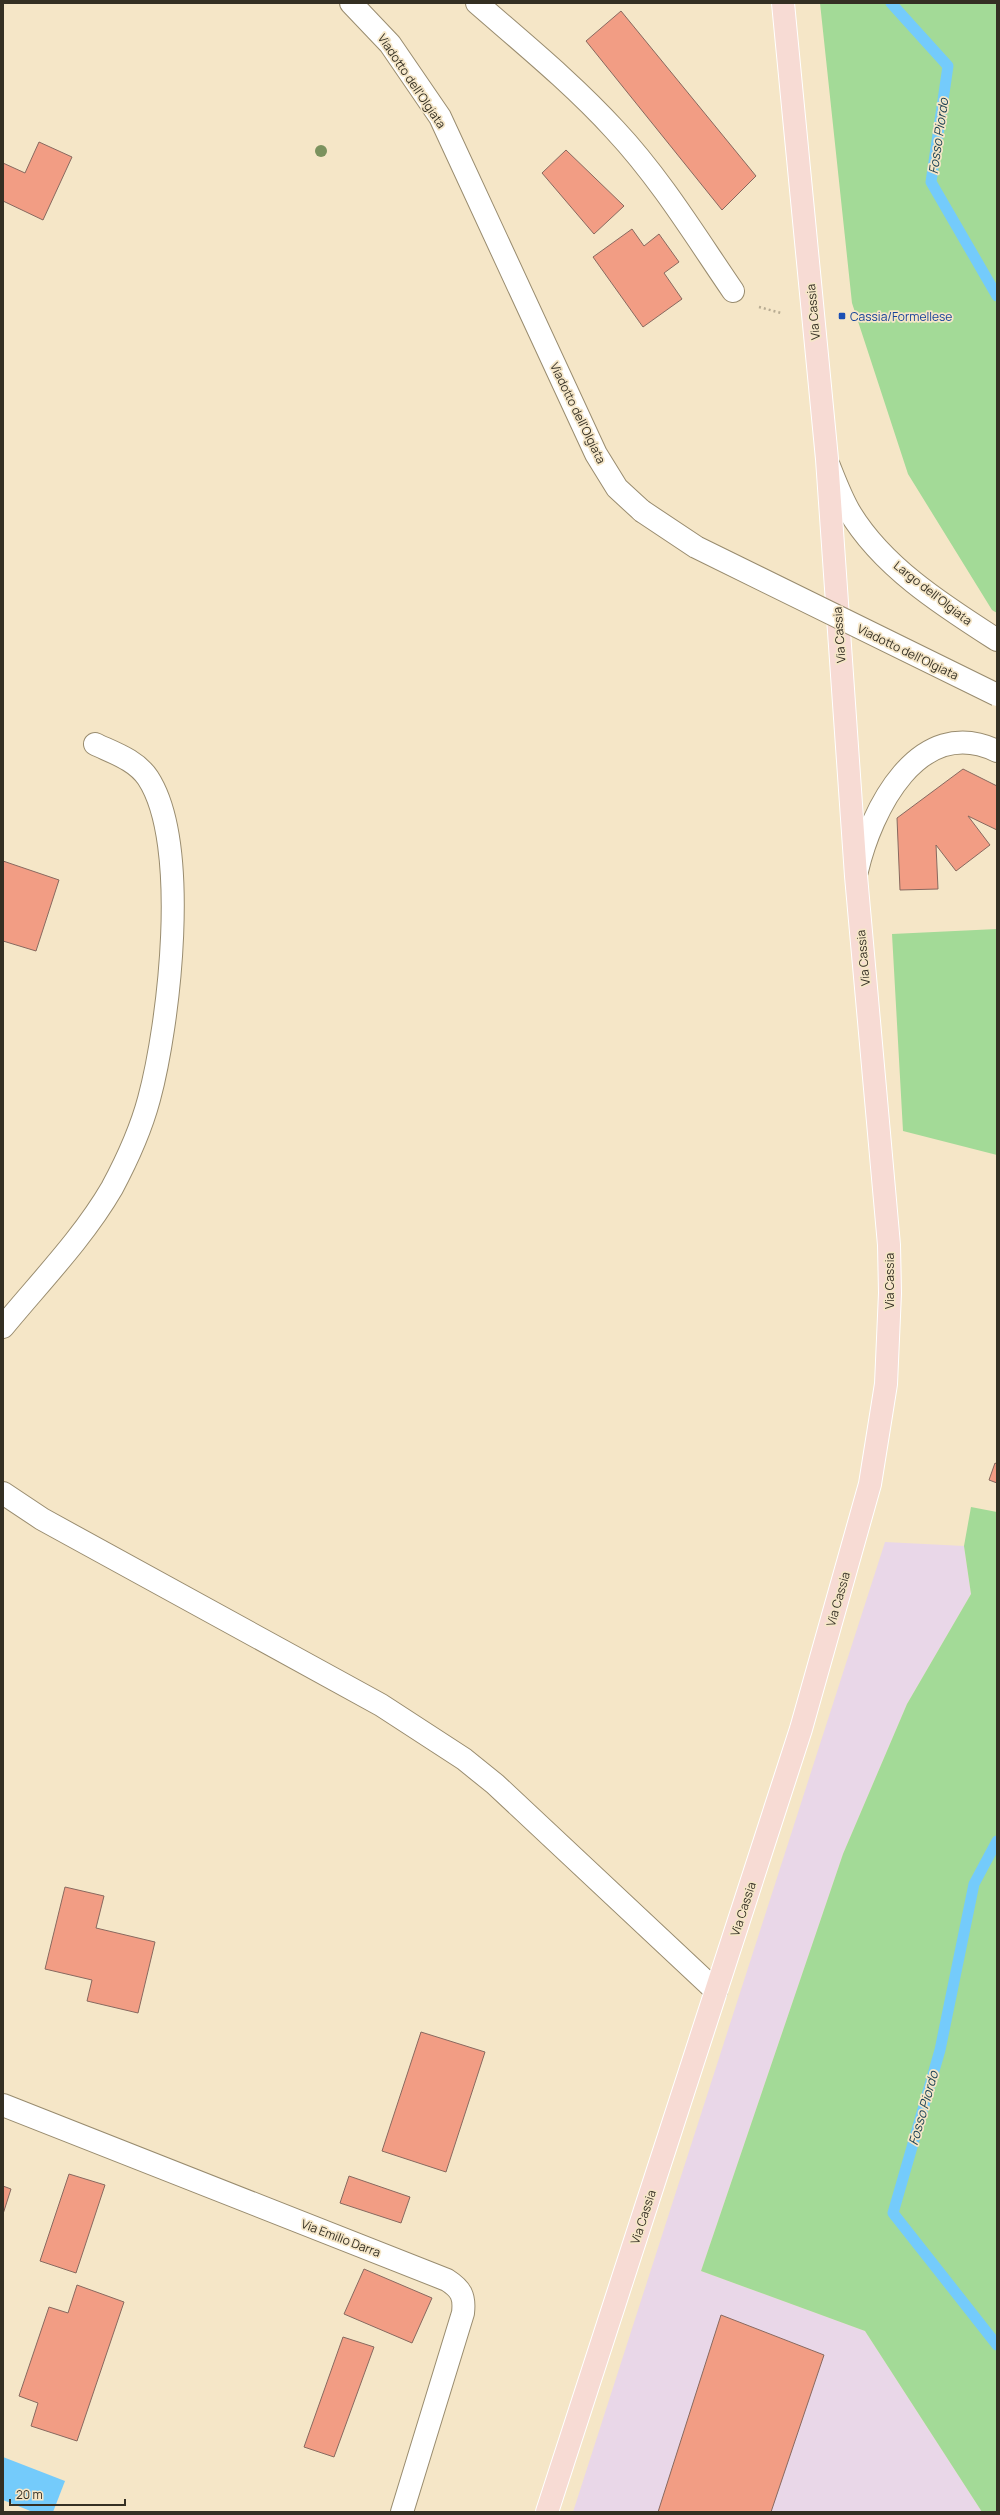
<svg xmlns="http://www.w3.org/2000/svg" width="1000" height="2515" viewBox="0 0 1000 2515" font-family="Manrope,sans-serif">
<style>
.commercial{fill:#e9d7e8}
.green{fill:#a3da97}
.water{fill:#74cbfb}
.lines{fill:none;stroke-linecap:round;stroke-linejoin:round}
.stream{stroke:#74cbfb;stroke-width:11}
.building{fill:#f29d84;stroke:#88695f}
.lane-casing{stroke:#998c6f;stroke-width:24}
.street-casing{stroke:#998c6f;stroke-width:24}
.primary-casing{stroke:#fff;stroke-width:24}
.path{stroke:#b8ac93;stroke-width:2.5;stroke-dasharray:2 3;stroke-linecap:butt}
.lane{stroke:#fff;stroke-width:22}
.street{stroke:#fff;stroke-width:22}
.primary{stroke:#f7dbd4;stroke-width:22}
.street-bridge-casing{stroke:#998c6f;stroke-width:24;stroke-linecap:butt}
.street-bridge{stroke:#fff;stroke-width:22}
.tree{fill:#7b925e}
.transit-dot{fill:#1a4fb4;stroke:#f5e6c7;stroke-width:1.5}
.labels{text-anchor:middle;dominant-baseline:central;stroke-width:3.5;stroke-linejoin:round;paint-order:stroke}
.street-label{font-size:12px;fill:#342f23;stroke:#f5e6c7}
.transit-label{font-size:12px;fill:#164399;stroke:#f5e6c7;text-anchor:start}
.water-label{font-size:13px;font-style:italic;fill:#183e52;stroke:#f5e6c7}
</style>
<rect width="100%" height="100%" fill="#f5e6c7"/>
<path class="commercial" d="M 885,1542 L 964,1546 L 971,1594 L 907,1704 L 843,1854 L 701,2271 L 865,2331 L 982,2512 L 573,2512 Z"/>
<path class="green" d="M 820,3 L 997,3 L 997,613 L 992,610 L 908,474 L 852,303 Z
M 997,929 L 997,1155 L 903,1131 L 892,934 Z
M 971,1507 L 997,1512 L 997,2512 L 982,2512 L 865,2331 L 701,2271 L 843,1854 L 907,1704 L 971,1594 L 964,1546 Z"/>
<path class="water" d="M 3,2457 L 65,2481 L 53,2512 L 33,2512 L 3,2500 Z"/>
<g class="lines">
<path class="stream" d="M 891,3 L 948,66 L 931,182 L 997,296
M 997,1841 L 974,1884 L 940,2050 L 893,2213 L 997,2345"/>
</g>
<path class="building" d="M 621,11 L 756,176 L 722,210 L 586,41 Z
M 39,142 L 72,157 L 43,220 L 3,201 L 3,163 L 25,173 Z
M 566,150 L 624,206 L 594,234 L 542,173 Z
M 632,229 L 644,246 L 659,234 L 679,262 L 664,273 L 682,299 L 643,327 L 593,257 Z
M 963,769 L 997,786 L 997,830 L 968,816 L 990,845 L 956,871 L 936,845 L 938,889 L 900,890 L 897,818 Z
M 3,861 L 59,880 L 36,951 L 3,941 Z
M 995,1463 L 997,1464 L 997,1483 L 989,1480 Z
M 65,1887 L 104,1896 L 96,1928 L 155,1942 L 138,2013 L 87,2001 L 92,1980 L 45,1969 Z
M 421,2032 L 485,2052 L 446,2172 L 382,2151 Z
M 69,2174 L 105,2185 L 76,2273 L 40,2261 Z
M 349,2176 L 410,2197 L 401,2223 L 340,2203 Z
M 3,2186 L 11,2189 L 3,2214 Z
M 364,2269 L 432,2298 L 412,2343 L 344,2314 Z
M 77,2285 L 124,2302 L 77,2441 L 31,2426 L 38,2403 L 19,2396 L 49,2307 L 68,2313 Z
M 721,2315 L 824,2355 L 771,2512 L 658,2512 Z
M 343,2337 L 374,2347 L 334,2457 L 304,2447 Z"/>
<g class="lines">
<g class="lane-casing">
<path id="lane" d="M 3,1327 C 40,1282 83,1238 112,1188 C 127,1160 141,1129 149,1099 C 169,1025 191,844 148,778 C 136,760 114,753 95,744
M 3,1493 L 42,1519 L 381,1705 L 464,1759 L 495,1784 L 716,1991"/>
</g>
<g class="street-casing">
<path id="street" d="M 351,3 L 390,44 L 440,117 L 596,454 L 617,488 L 642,511
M 477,3 C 524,44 573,84 615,130 C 660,178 696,237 733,291
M 829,466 C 835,481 841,497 849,511 C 882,567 944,606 997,640
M 857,871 C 871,811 918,713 997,751
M 3,2105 L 447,2280 C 461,2289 465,2296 463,2313 L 402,2512"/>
</g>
<g class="primary-casing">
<path id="primary" d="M 547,2512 L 801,1729 L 870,1484 L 886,1384 L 890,1293 L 889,1245 L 856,876 L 827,459 L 783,3"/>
</g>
<path class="path" d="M 759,307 L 781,313"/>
<use href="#lane" class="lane"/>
<use href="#street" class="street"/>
<use href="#primary" class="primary"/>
<g class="street-bridge-casing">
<path id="street-bridge" d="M 642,511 L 696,547 L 997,695"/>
</g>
<use href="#street-bridge" class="street-bridge"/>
</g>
<circle class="tree" cx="321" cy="151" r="6"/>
<rect class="transit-dot" x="838" y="312" width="8" height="8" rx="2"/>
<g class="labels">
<g class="street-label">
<text transform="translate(412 81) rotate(56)">Viadotto dell'Olgiata</text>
<text transform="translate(813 312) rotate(-95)">Via Cassia</text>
<text transform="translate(578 413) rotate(64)">Viadotto dell'Olgiata</text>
<text transform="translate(933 593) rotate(38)">Largo dell'Olgiata</text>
<text transform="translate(839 635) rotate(-94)">Via Cassia</text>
<text transform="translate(908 652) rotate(26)">Viadotto dell'Olgiata</text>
<text transform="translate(863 958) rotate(-95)">Via Cassia</text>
<text transform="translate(889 1281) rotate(-90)">Via Cassia</text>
<text transform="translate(838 1599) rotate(-74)">Via Cassia</text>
<text transform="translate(743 1909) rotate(-72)">Via Cassia</text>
<text transform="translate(643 2217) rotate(-72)">Via Cassia</text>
<text transform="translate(341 2238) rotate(21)">Via Emilio Darra</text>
</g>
<g class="transit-label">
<text x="850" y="316">Cassia/Formellese</text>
</g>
<g class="water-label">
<text transform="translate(938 136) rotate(-82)">Fosso Piordo</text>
<text transform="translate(923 2108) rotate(-74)">Fosso Piordo</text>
</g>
</g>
<rect width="1000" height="2515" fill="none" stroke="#342f23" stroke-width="8"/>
<path d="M10 2499v6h115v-6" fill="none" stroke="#342f23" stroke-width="2"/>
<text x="16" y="2499" font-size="12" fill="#342f23" stroke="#f5e6c7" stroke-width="3" paint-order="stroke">20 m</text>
</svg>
